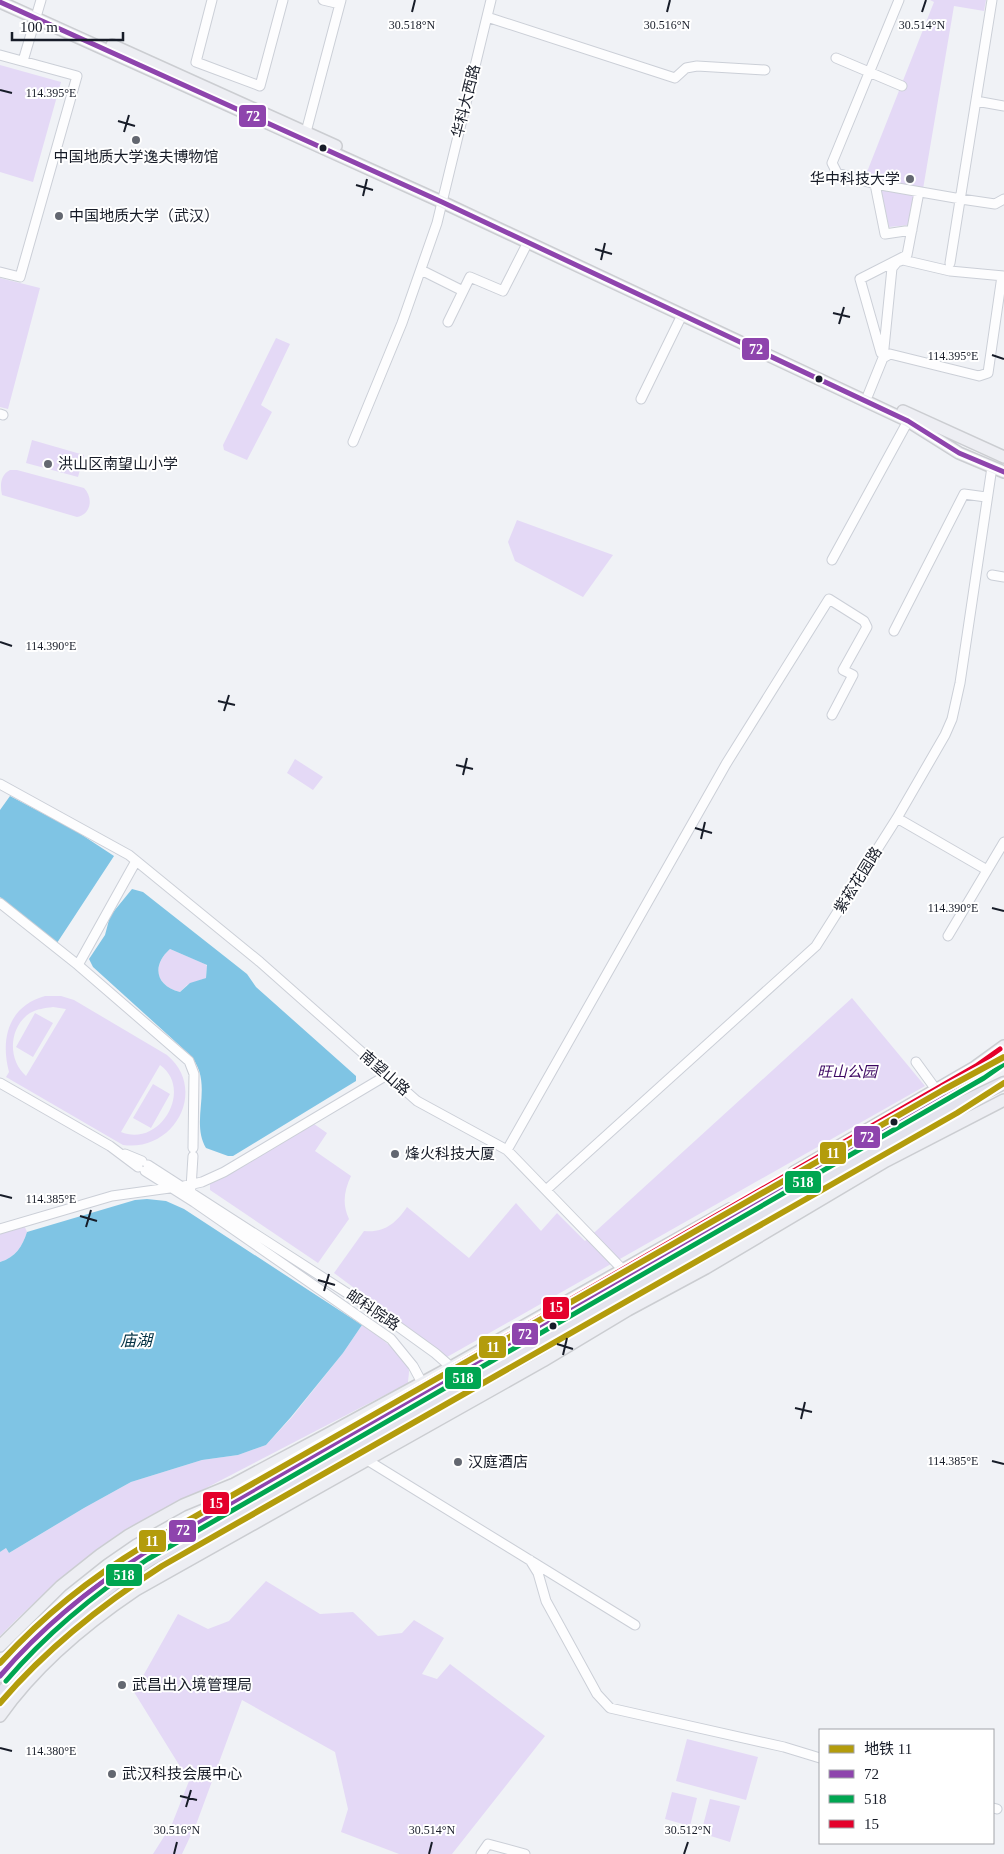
<svg xmlns="http://www.w3.org/2000/svg" width="1004" height="1854" viewBox="0 0 1004 1854" font-family="'Times New Roman','Noto Sans SC',serif">
<style>
.green{fill:#e4d9f6;fill-rule:evenodd}
.water{fill:#7fc4e4;fill-rule:evenodd}
.lines{fill:none;stroke-linecap:round;stroke-linejoin:round}
.minor-casing{stroke:#cbcfd7;stroke-width:11}
.major-casing{stroke:#cbcdd1;stroke-width:14}
.highway-casing{stroke:#cbcdd1;stroke-width:15}
.minor{stroke:#fdfdfe;stroke-width:9}
.major{stroke:#edeef3;stroke-width:11}
.highway{stroke:#e3e3ed;stroke-width:12}
.bus-1-casing{stroke:#fff;stroke-width:9}
.bus-2-casing{stroke:#fff;stroke-width:9}
.bus-3-casing{stroke:#fff;stroke-width:9}
.bus-1{stroke:#8e44ad;stroke-width:5}
.bus-2{stroke:#00a651;stroke-width:5}
.bus-3{stroke:#e4002b;stroke-width:5}
.metro-1-casing{stroke:#fff;stroke-width:10}
.metro-1{stroke:#b39c0c;stroke-width:6}
.ticks{fill:none;stroke:#171c28;stroke-width:2}
.poi-dot{fill:#636770;stroke:#fff;stroke-width:2}
.bus-dot{fill:#171c28;stroke:#fff;stroke-width:2}
.labels{text-anchor:middle;dominant-baseline:central;stroke-width:4;stroke-linejoin:round;paint-order:stroke}
.street-label{font-size:15px;fill:#171c28;stroke:#fff}
.poi-label{font-size:15px;fill:#171c28;stroke:#fff;text-anchor:start}
.park-label{font-size:15px;font-style:italic;fill:#3c0762;stroke:#fff}
.water-label{font-size:16px;font-style:italic;fill:#023042;stroke:#fff}
.ticks-label{font-size:12px;text-anchor:middle;fill:#171c28;stroke:#fff;stroke-width:4;stroke-linejoin:round;paint-order:stroke}
.line-badge{stroke:#fff;stroke-width:2}
.badge-label{font-size:14px;text-anchor:middle;font-weight:bold;fill:#fff}
</style>
<rect width="100%" height="100%" fill="#f0f2f6"/>
<path class="green" d="M 930,0 L 986,0 L 984,11 L 954,6 L 923,189 L 865,177 L 934,2 Z
M 0,65 L 61,82 L 33,182 L 0,172 Z
M 881,189 L 915,196 L 909,225 L 889,227 Z
M 0,278 L 40,288 L 8,409 L 0,407 Z
M 276,338 L 290,344 L 261,405 L 272,412 L 247,460 L 224,450 L 223,445 Z
M 32,440 L 84,455 L 78,477 L 26,463 Z
M 10,470 L 17,470 L 84,488 C 93,497 92,514 77,517 L 2,495 C 0,486 0,475 10,470 Z
M 517,520 L 613,555 L 583,597 L 515,561 L 508,542 Z
M 295,759 L 323,777 L 313,790 L 287,773 Z
M 170,949 L 205,964 L 207,966 L 206,978 L 187,985 L 180,992 C 156,986 151,966 170,949 Z
M 45,996 L 61,996 L 74,1000 L 167,1055 C 208,1089 175,1152 123,1145 L 6,1077 L 9,1072 C 0,1038 9,1006 45,996 ZM 53,1007 L 66,1009 L 26,1076 C 7,1059 9,1027 30,1013 C 37,1009 45,1008 53,1007 ZM 160,1065 C 194,1089 160,1148 121,1132 Z
M 852,998 L 925,1086 L 447,1357 L 334,1273 L 364,1231 C 385,1233 396,1223 407,1207 L 469,1258 L 516,1203 L 541,1231 L 557,1213 L 585,1241 Z
M 35,1013 L 53,1023 L 33,1057 L 16,1047 Z
M 153,1084 L 170,1094 L 151,1128 L 133,1118 Z
M 314,1124 L 327,1133 L 315,1151 L 351,1176 C 344,1191 342,1204 349,1219 L 318,1263 L 210,1190 L 210,1184 Z
M 24,1225 L 27,1232 C 22,1247 16,1257 0,1262 L 0,1232 Z
M 362,1325 C 374,1333 408,1356 409,1371 C 409,1375 408,1379 408,1383 L 135,1525 C 85,1557 41,1594 0,1636 L 0,1552 L 6,1548 L 9,1553 L 84,1508 L 131,1482 L 202,1460 L 238,1455 L 266,1445 L 292,1417 L 343,1353 Z
M 266,1581 L 320,1614 L 353,1612 L 378,1636 L 402,1633 L 414,1620 L 444,1638 L 422,1674 L 437,1679 L 450,1664 L 545,1736 L 452,1854 L 399,1854 L 341,1832 L 348,1809 L 335,1752 L 242,1700 L 197,1822 L 182,1854 L 153,1854 L 172,1824 L 189,1781 L 134,1692 L 178,1614 L 208,1629 L 229,1621 Z
M 687,1739 L 758,1757 L 746,1800 L 676,1781 Z
M 672,1792 L 697,1798 L 690,1826 L 665,1819 Z
M 710,1799 L 740,1806 L 730,1842 L 701,1833 Z"/>
<path class="water" d="M 10,796 L 76,831 L 114,856 L 57,943 L 0,897 L 0,810 Z
M 132,889 L 143,892 L 247,974 L 256,987 L 356,1076 L 356,1081 L 233,1156 L 228,1156 L 206,1148 C 189,1119 216,1083 189,1054 L 93,967 L 89,959 L 105,935 L 110,916 ZM 170,949 L 207,965 L 206,978 L 190,983 L 180,992 C 156,986 151,966 170,949 Z
M 147,1199 L 166,1201 L 184,1209 L 362,1325 L 343,1353 L 291,1417 L 266,1445 L 238,1455 L 202,1460 L 131,1482 L 84,1508 L 9,1553 L 6,1548 L 0,1552 L 0,1262 C 16,1257 22,1247 27,1232 L 135,1200 Z"/>
<g class="lines">
<g class="minor-casing">
<path id="minor" d="M 212,0 L 196,62 L 260,86 L 283,0
M 323,0 L 340,4
M 899,0 L 832,163 L 837,173 L 875,184 L 961,199 L 995,204 L 1004,199
M 487,17 L 675,78 L 686,68 L 697,66 L 765,70
M 0,55 L 77,76 L 20,277 L 0,272
M 836,58 L 902,86
M 23,61 L 41,0
M 976,101 L 1004,106
M 306,132 L 341,0
M 875,184 L 885,234 L 912,230
M 950,263 L 992,0
M 421,270 L 463,291
M 448,322 L 470,277 L 503,291 L 528,242
M 881,353 L 860,279 L 907,255 L 919,192
M 883,358 L 890,354 L 979,376 L 988,373 L 1002,276
M 868,395 L 883,358 L 892,268 L 897,262 L 903,260 L 950,271 L 1004,276
M 641,399 L 682,315
M 0,414 L 3,415
M 353,442 L 402,323 L 437,223 L 491,0
M 832,560 L 908,421
M 992,575 L 1004,577
M 894,631 L 964,494 L 986,497
M 0,784 L 129,855 L 260,962 L 417,1101 L 507,1150 L 626,1273
M 897,818 L 987,870
M 0,903 L 78,965 L 189,1061 L 194,1074 L 193,1148
M 948,936 L 1004,842
M 78,965 L 136,861
M 916,1062 L 940,1095
M 0,1083 L 110,1146 L 138,1167
M 507,1150 L 726,764 L 829,599 L 864,621 L 867,627 L 843,670 L 853,675 L 832,715
M 125,1154 L 142,1161
M 148,1165 L 392,1322 L 435,1353 L 451,1367 L 473,1400
M 145,1171 L 194,1202 L 391,1339 L 413,1366 L 441,1418
M 191,1188 L 193,1156
M 546,1190 L 816,946 L 897,818 L 945,735 L 952,719 L 960,683 L 992,467
M 0,1229 L 112,1196 L 184,1186 L 202,1182 L 224,1172 L 387,1075
M 357,1446 L 367,1460 L 635,1625
M 530,1560 L 538,1573 L 546,1601 L 597,1694 L 610,1708 L 784,1747 L 820,1758
M 993,1808 L 997,1809
M 481,1854 L 488,1844 L 525,1854"/>
</g>
<g class="major-casing">
<path id="major" d="M 0,2 L 442,202 L 908,421 L 959,453 L 1004,472
M 112,45 L 336,146
M 903,411 L 1004,457
M 794,1172 L 975,1067 L 1004,1046
M 0,1646 L 61,1586 L 100,1555 L 129,1535 L 183,1505 L 234,1484 L 326,1435 L 451,1367 L 730,1209
M 0,1716 C 36,1665 84,1625 136,1590 L 543,1361 L 628,1310 L 706,1268 L 886,1161 L 1004,1100"/>
</g>
<g class="highway-casing">
<path id="highway" d="M 0,1676 C 42,1625 88,1588 144,1553 L 855,1144 L 980,1072 L 1004,1055
M 0,1695 L 27,1663 L 72,1618 L 116,1582 L 151,1559 L 357,1446 L 943,1112 L 1004,1083"/>
</g>
<use href="#minor" class="minor"/>
<use href="#major" class="major"/>
<use href="#highway" class="highway"/>
<g class="bus-1-casing">
<path id="bus-1" d="M 0,2 L 442,202 L 908,421 L 959,453 L 1004,472
M 0,1676 C 42,1627 90,1588 144,1553 L 980,1072 L 1004,1055"/>
</g>
<g class="bus-2-casing">
<path id="bus-2" d="M 6,1681 C 47,1633 94,1594 148,1559 L 984,1078 L 1004,1064"/>
</g>
<g class="bus-3-casing">
<path id="bus-3" d="M 0,1665 C 41,1618 88,1580 140,1547 L 976,1066 L 1000,1049"/>
</g>
<use href="#bus-1" class="bus-1"/>
<use href="#bus-2" class="bus-2"/>
<use href="#bus-3" class="bus-3"/>
<g class="metro-1-casing">
<path id="metro-1" d="M 0,1663 C 44,1615 89,1579 145,1545 L 943,1090 L 1004,1057
M 0,1703 C 47,1648 101,1605 162,1566 L 957,1113 L 1004,1083"/>
</g>
<use href="#metro-1" class="metro-1"/>
</g>
<path class="ticks" d="M 412,12 L 415,0M 667,12 L 670,0M 922,12 L 926,0M 0,90 L 12,93M 118,121 L 135,126M 124,132 L 129,115M 356,185 L 373,190M 363,196 L 367,179M 595,249 L 612,254M 601,260 L 605,243M 833,313 L 850,317M 839,324 L 844,307M 992,355 L 1004,359M 0,642 L 12,646M 218,701 L 235,705M 224,711 L 229,695M 456,765 L 473,769M 463,775 L 467,758M 695,828 L 712,833M 701,839 L 705,822M 992,908 L 1004,911M 0,1195 L 12,1198M 80,1216 L 97,1221M 86,1227 L 91,1210M 318,1280 L 335,1285M 324,1291 L 329,1274M 557,1344 L 573,1349M 563,1355 L 567,1338M 795,1408 L 812,1412M 801,1419 L 805,1402M 992,1461 L 1004,1464M 0,1748 L 12,1751M 180,1796 L 197,1800M 186,1807 L 191,1790M 174,1854 L 177,1842M 429,1854 L 432,1842M 684,1854 L 688,1842"/>
<g class="poi-dot">
<circle cx="136" cy="140" r="5"/>
<circle cx="910" cy="179" r="5"/>
<circle cx="59" cy="216" r="5"/>
<circle cx="48" cy="464" r="5"/>
<circle cx="395" cy="1154" r="5"/>
<circle cx="458" cy="1462" r="5"/>
<circle cx="122" cy="1685" r="5"/>
<circle cx="112" cy="1774" r="5"/>
</g>
<g class="bus-dot">
<circle cx="323" cy="148" r="4.5"/>
<circle cx="819" cy="379" r="4.5"/>
<circle cx="894" cy="1122" r="4.5"/>
<circle cx="553" cy="1326" r="4.5"/>
</g>
<g class="labels">
<g class="street-label">
<text transform="translate(466 101) rotate(-76)">华科大西路</text>
<text transform="translate(858 880) rotate(-58)">紫菘花园路</text>
<text transform="translate(385 1073) rotate(41)">南望山路</text>
<text transform="translate(373 1310) rotate(34)">邮科院路</text>
</g>
<g class="poi-label">
<text x="136" y="157" text-anchor="middle">中国地质大学逸夫博物馆</text>
<text x="900" y="179" text-anchor="end">华中科技大学</text>
<text x="69" y="216">中国地质大学（武汉）</text>
<text x="58" y="464">洪山区南望山小学</text>
<text x="405" y="1154">烽火科技大厦</text>
<text x="468" y="1462">汉庭酒店</text>
<text x="132" y="1685">武昌出入境管理局</text>
<text x="122" y="1774">武汉科技会展中心</text>
</g>
<g class="park-label">
<text x="847" y="1072">旺山公园</text>
</g>
<g class="water-label">
<text x="136" y="1340">庙湖</text>
</g>
</g>
<g class="ticks-label">
<text x="667" y="29">30.516°N</text>
<text x="412" y="29">30.518°N</text>
<text x="922" y="29">30.514°N</text>
<text x="51" y="97">114.395°E</text>
<text x="953" y="360">114.395°E</text>
<text x="51" y="650">114.390°E</text>
<text x="953" y="912">114.390°E</text>
<text x="51" y="1203">114.385°E</text>
<text x="953" y="1465">114.385°E</text>
<text x="51" y="1755">114.380°E</text>
<text x="177" y="1834">30.516°N</text>
<text x="432" y="1834">30.514°N</text>
<text x="688" y="1834">30.512°N</text>
</g>
<g class="line-badge">
<rect x="238" y="104" width="29" height="24" rx="5" fill="#8e44ad"/>
<rect x="741" y="337" width="29" height="24" rx="5" fill="#8e44ad"/>
<rect x="853" y="1125" width="28" height="24" rx="5" fill="#8e44ad"/>
<rect x="819" y="1141" width="28" height="24" rx="5" fill="#b39c0c"/>
<rect x="784" y="1170" width="38" height="24" rx="5" fill="#00a651"/>
<rect x="542" y="1296" width="28" height="24" rx="5" fill="#e4002b"/>
<rect x="511" y="1322" width="28" height="24" rx="5" fill="#8e44ad"/>
<rect x="478" y="1335" width="29" height="24" rx="5" fill="#b39c0c"/>
<rect x="444" y="1366" width="38" height="24" rx="5" fill="#00a651"/>
<rect x="202" y="1491" width="28" height="24" rx="5" fill="#e4002b"/>
<rect x="168" y="1519" width="29" height="24" rx="5" fill="#8e44ad"/>
<rect x="138" y="1529" width="29" height="24" rx="5" fill="#b39c0c"/>
<rect x="105" y="1563" width="38" height="24" rx="5" fill="#00a651"/>
</g>
<g class="badge-label">
<text x="253" y="121">72</text>
<text x="756" y="354">72</text>
<text x="867" y="1142">72</text>
<text x="833" y="1158">11</text>
<text x="803" y="1187">518</text>
<text x="556" y="1312">15</text>
<text x="525" y="1339">72</text>
<text x="493" y="1352">11</text>
<text x="463" y="1383">518</text>
<text x="216" y="1508">15</text>
<text x="183" y="1535">72</text>
<text x="152" y="1546">11</text>
<text x="124" y="1580">518</text>
</g>
<rect x="819" y="1729" width="175" height="115" fill="#ffffff" stroke="#a2a4a9"/>
<rect x="829" y="1745" width="25" height="8" fill="#b39c0c" stroke="#a2a4a9"/>
<text x="864" y="1754" font-size="15" fill="#171c28">地铁 11</text>
<rect x="829" y="1770" width="25" height="8" fill="#8e44ad" stroke="#a2a4a9"/>
<text x="864" y="1779" font-size="15" fill="#171c28">72</text>
<rect x="829" y="1795" width="25" height="8" fill="#00a651" stroke="#a2a4a9"/>
<text x="864" y="1804" font-size="15" fill="#171c28">518</text>
<rect x="829" y="1820" width="25" height="8" fill="#e4002b" stroke="#a2a4a9"/>
<text x="864" y="1829" font-size="15" fill="#171c28">15</text>
<path d="M12 32v8h111v-8" fill="none" stroke="#171c28" stroke-width="2.5"/>
<text x="20" y="32" font-size="15" fill="#171c28" stroke="#ffffff" stroke-width="4" paint-order="stroke">100 m</text>
</svg>
